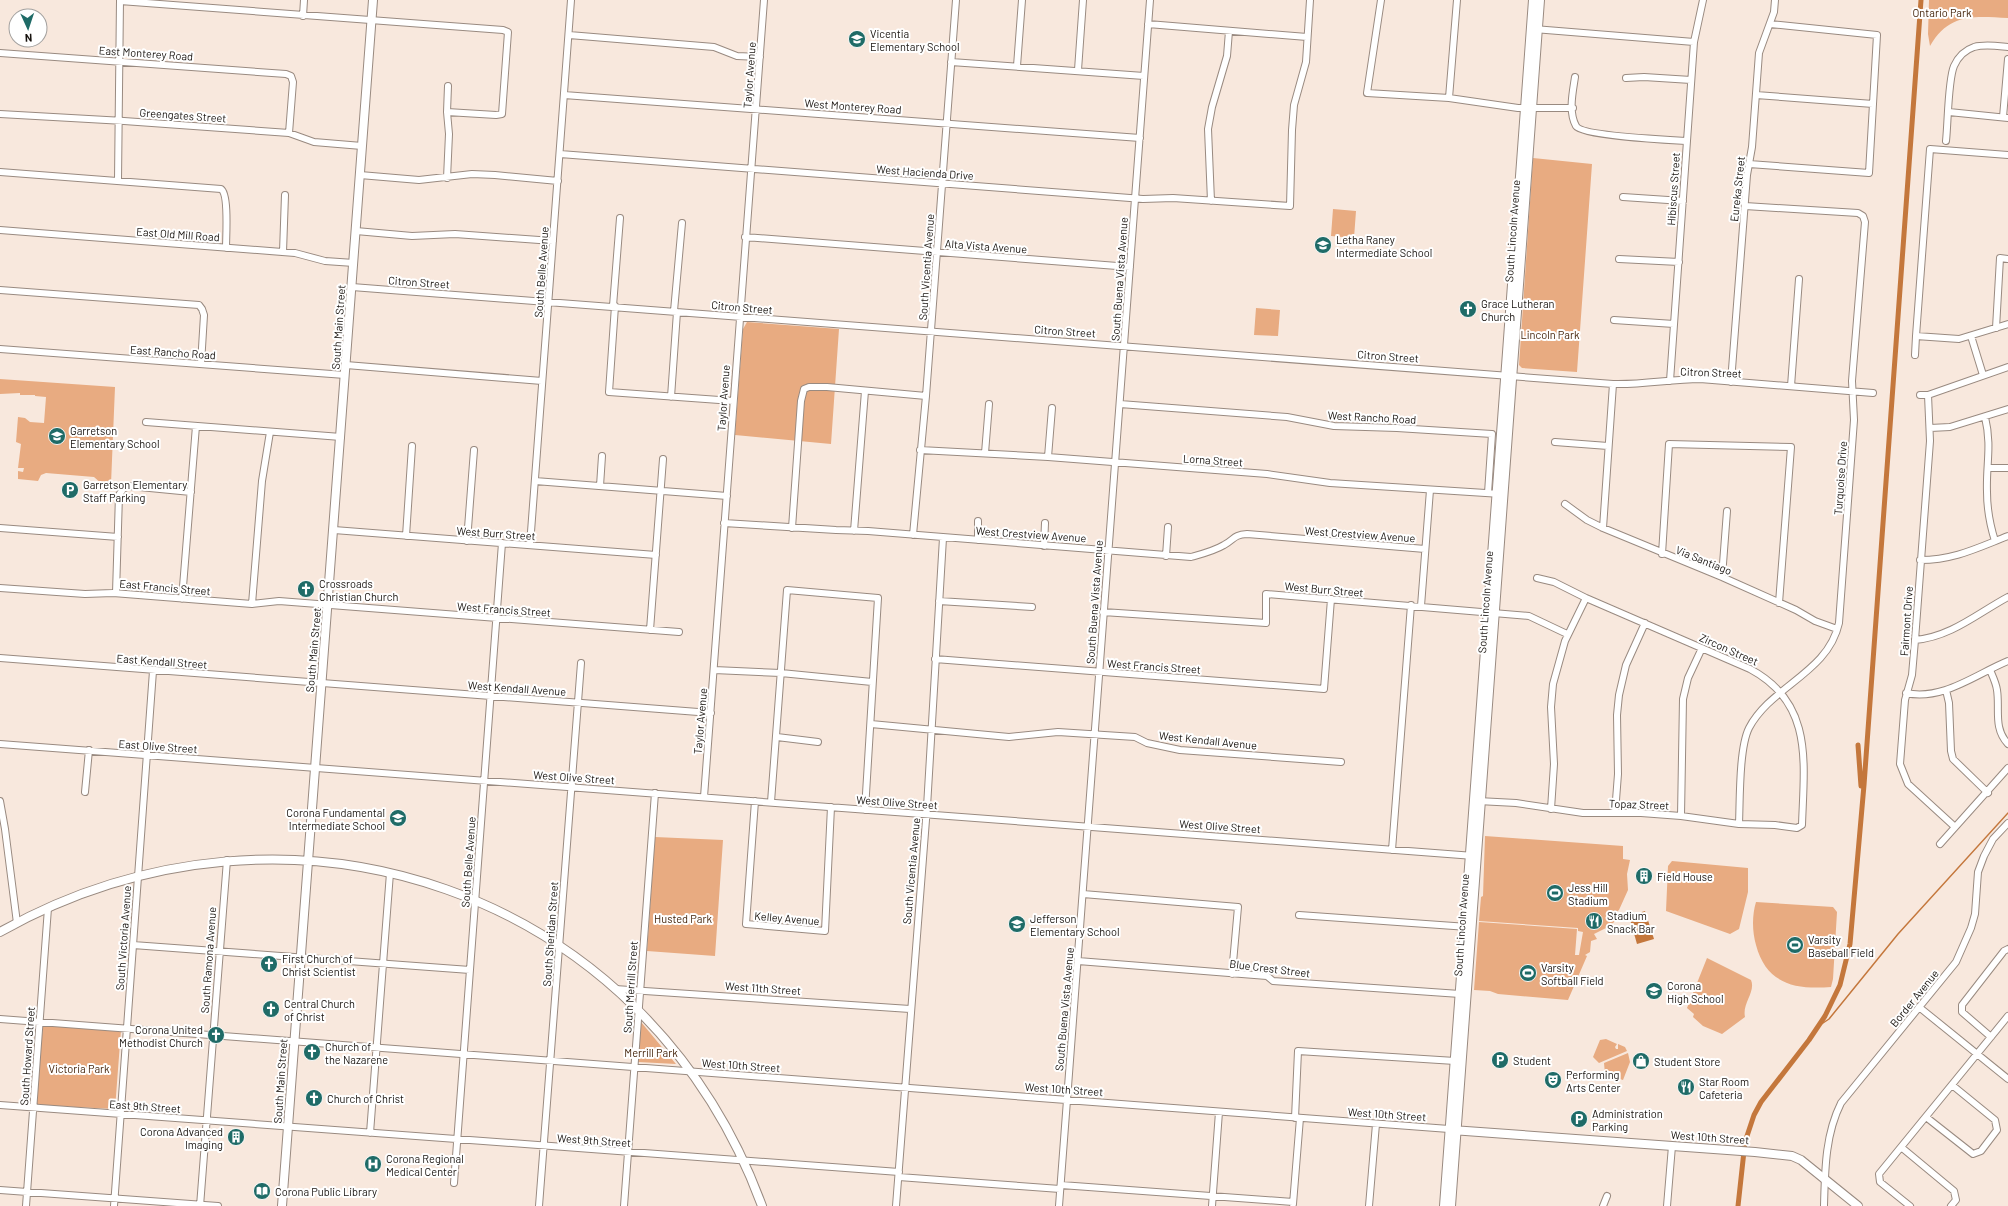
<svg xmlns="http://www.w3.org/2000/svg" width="2008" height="1206" viewBox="0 0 2008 1206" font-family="Barlow,sans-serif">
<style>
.green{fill:#e8ab81}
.water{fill:#c4773c}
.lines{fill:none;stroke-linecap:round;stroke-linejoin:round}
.stream{stroke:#c4773c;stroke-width:1.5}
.canal{stroke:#c4773c;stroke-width:5}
.minor-casing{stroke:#998a80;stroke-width:8}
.major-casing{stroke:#998a80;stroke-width:10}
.minor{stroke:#fff;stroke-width:6}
.major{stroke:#fff;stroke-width:8}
.labels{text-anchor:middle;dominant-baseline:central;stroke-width:4;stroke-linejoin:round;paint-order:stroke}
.park-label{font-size:11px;fill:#44240b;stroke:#fff}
.poi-label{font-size:11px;fill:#18130f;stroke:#fff;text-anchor:start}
.street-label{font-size:11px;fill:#18130f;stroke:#fff}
</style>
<rect width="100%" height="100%" fill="#f8e8dd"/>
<path class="green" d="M 1929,0 L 2008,0 L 2008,18 C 1973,16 1949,13 1930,46 L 1928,34 Z
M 1533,158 L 1592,164 L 1577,372 L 1522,368 L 1519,365 Z
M 1333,209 L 1356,211 L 1354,238 L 1331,236 Z
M 1256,308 L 1280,310 L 1278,336 L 1254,335 Z
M 747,322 L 839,329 L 831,444 L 735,435 L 743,329 Z
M 0,379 L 115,387 L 111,484 L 102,484 L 94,477 L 46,473 L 41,475 L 38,481 L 18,479 L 18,471 L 23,472 L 24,468 L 18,468 L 21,444 L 16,442 L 18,417 L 25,418 L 30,422 L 44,423 L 46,397 L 35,396 L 35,395 L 20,395 L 20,393 L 0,394 Z
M 1485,836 L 1623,846 L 1623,859 L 1630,860 L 1627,874 L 1628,890 L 1619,910 L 1613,914 L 1615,921 L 1610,926 L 1594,934 L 1597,939 L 1591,941 L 1590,952 L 1585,955 L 1587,956 L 1568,1000 L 1498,994 L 1490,991 L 1474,990 L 1479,922 L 1577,929 L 1575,955 L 1579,955 L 1583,932 L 1578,931 L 1578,928 L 1479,921 L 1481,897 L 1483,896 Z
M 655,837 L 723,840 L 715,956 L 647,951 Z
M 1672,861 L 1748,868 L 1748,892 L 1739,929 L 1730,934 L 1666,911 L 1668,866 Z
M 1756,902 L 1833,907 L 1837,912 L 1833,979 L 1831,987 C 1794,990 1766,983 1756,945 C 1752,931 1752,915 1756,902 Z
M 1707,958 L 1751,980 C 1756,992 1742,1003 1745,1017 L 1722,1034 L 1703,1026 L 1693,1017 L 1694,1014 L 1687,1008 Z
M 641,1022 L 676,1064 L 638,1062 Z
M 43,1025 L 121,1030 L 115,1109 L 35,1105 Z
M 1606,1039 L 1617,1044 L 1615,1047 L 1616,1049 L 1618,1049 L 1618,1044 L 1625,1047 L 1627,1051 L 1599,1063 L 1593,1057 L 1600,1040 Z
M 1628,1053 L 1630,1062 L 1623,1080 L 1605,1074 L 1604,1063 Z"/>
<path class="water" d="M 1645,911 L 1654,939 L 1637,944 L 1629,916 Z"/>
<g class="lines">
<path class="stream" d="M 1817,1027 L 1829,1019 L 1898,934 L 2008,813"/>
<path class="canal" d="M 1858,745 L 1861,786
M 1738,1206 L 1745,1142 L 1754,1115 L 1761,1102 L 1809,1040 L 1825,1016 L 1840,985 L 1850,944 L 1864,785 L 1921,0"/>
<g class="minor-casing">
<path id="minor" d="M 1381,0 L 1367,93 L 1449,98 L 1518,108 L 1573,108
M 120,1 L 503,30 L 508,32 L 502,114 L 496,115 L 447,112
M 303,16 L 304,0
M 1148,24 L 1307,37
M 1534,29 L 1694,42
M 569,35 L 714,47 L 737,56 L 760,57
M 0,53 L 286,74 L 291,76 L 293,82 L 289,133
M 951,62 L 1144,76
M 1017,66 L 1022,0
M 1078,70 L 1083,0
M 1575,77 C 1573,91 1568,112 1576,126 C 1582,136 1670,140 1687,141
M 1626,78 L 1644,77 L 1691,80
M 564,95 L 1140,138
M 1756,95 L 1873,104
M 1449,98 L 1457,0
M 1949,112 L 2008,118
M 0,114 L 124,121 L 289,133 L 314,142 L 362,146
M 2003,117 L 2008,59
M 1946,141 C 1948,123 1948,80 1954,66 C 1958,57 1965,50 1974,47 C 1985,44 1997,46 2008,47
M 560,154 L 1143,199 L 1173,198 L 1290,206 L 1292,130 L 1294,105 L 1306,62 L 1310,0
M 2008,155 L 1930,149 L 1916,336 L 1959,339 L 2008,324
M 1749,164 L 1869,173 L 1877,35 L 1770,24
M 0,172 L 221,189 C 229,194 226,237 226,248
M 360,175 L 419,180 L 472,174 L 495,175 L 558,181
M 447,178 L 449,134 L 447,112 L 448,86
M 118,180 L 120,0
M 1623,197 L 1683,201
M 1211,201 L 1208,129 L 1212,107 L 1227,56 L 1229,31
M 0,230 L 295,253 L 325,261 L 354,263
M 356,231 L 412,236 L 455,234 L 553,241
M 745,237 L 1130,267
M 283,252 L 285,195
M 1619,259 L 1679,262
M 352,287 L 1613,384 C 1643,385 1671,379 1700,379 L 1873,393
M 0,290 L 199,305 L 202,309 L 204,315 L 201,364
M 613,306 L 620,218
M 615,306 L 609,392 L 733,401
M 674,311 L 682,223
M 1614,320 L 1674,324
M 1996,328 L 2000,258 L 2008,259
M 1971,336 L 1983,375
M 0,349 L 345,375
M 1915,355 L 1916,336
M 346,365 L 542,381
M 1670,381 L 1694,42 L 1703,0
M 1731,382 L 1747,175 L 1752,147 L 1759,53 L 1774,12 L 1775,0
M 1791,386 L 1799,279
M 1920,395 L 1928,395 L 2008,367
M 1928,395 L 1930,441 L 1915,640 L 1912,675 L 1905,700 L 1900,764 L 1908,784 L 1955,827
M 671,397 L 677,312
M 1120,404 L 1287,417 L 1334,426 L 1397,428 L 1492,434 L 1488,493
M 1985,417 C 1992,446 1986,464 1987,492 C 1987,509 1990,525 1995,541
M 146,422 L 341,437
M 1930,428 L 1950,427 L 2008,409
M 1555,442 L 1608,446
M 920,450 L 1048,457 L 1267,474 L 1330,483 L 1501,494
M 985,453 L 989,404
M 1048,457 L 1052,408
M 1988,468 L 2008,468
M 535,481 L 727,496
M 600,486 L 602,456
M 1565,504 L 1587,520 L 1603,528 L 1722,577 L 1796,610 L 1815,621 L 1837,629
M 724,523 L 836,530 L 868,531 L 1191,557 C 1202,554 1214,551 1224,545 C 1235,539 1233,535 1247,534 L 1425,549
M 0,528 L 118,537
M 792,528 L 801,401 L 804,389 L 809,387 L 827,387 L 926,396
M 1603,528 L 1613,384
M 334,530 L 656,555
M 854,531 L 865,391
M 913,535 L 926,396 L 956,0
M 406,536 L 412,446
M 978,540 L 978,521
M 467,541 L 474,450
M 530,545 L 571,0
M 1044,546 L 1045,523
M 1662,554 L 1669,444 L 1791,447 L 1779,603
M 1166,556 L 1168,527
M 1920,560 C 1954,560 1977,548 2008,536
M 1722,577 L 1727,511
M 0,588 L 85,594 L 113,593 L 252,604 L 279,601 L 679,632
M 116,593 L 119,495 L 123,489 L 129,486 L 191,492
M 182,599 L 196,426
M 939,601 L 1032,607
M 252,604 L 262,481 L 270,432
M 1421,606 L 1430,490
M 1103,612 L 1266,623 L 1266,594 L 1529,616 L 1567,634
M 650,630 L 663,459
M 1915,640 C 1951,637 1978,613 2008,597
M 0,658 L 711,713
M 935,659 L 1324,689 L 1331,599
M 714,670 L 781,673 L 872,682
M 1990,670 C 1993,677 1996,683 1997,690 C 2000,709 1993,728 2008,744
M 1946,690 L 1949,703 L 1951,751 L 1953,759 L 1988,793
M 1906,693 C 1943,701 1976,674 2008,661
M 871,724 L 1009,737 L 1058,732 L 1135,737 L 1147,743 L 1180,750 L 1341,762
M 777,737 L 818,742
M 0,744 L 1474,856
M 85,792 L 89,750
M 704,797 L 764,0
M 0,801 L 5,829 L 17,923
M 755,801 L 746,924 L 825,931 L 831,807
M 1478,801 L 1516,803 L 1583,813 L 1641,813 L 1681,816 L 1739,824 L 1775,825 L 1797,828 L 1802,825 C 1804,763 1814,703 1750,669 L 1586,598 L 1554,582 L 1537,578
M 771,802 L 787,590 L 878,598 L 865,810
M 1551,809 L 1554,764 L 1551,707 L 1553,684 L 1565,641 L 1586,598
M 1615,813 L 1618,774 L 1617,715 L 1619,695 L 1626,665 L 1645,623
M 1681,816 L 1683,699 L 1688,678 L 1702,648
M 1739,824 C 1740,800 1739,748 1749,728 C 1771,686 1828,673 1839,623 L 1854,420 L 1852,381 L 1865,222 L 1863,216 L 1858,213 L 1745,206
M 1940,844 L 2008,768
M 1392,850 L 1411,605
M 1083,894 L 1238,907 L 1232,974
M 1299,915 L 1468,927
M 133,945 L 470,970
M 1078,961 L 1267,976 L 1273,981 L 1460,994
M 615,989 L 910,1009
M 1919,1007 L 2008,1079
M 0,1019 L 1449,1129
M 1991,1037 L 1962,1012 L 1962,1005 L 2004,951 L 2008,949
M 0,1105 L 899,1172
M 1926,1117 L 1973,1154 L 1981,1151 L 1997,1130 L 1995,1120 L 1952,1085
M 1295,1118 L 1298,1051 L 1455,1061
M 370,1133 L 390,873
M 1901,1147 L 1954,1191 L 1956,1200 L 1951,1206
M 899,1177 L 1060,1189
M 454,1183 L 502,543
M 1061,1185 L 1293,1202
M 0,1190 L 218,1206
M 1293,1204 L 1300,1118
M 26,1206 L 48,908
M 114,1206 L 153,671
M 200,1206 L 227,860
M 539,1206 L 581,663
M 624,1206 L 655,793
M 896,1206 L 927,807 L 943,538
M 1059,1206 L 1150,0
M 1212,1206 L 1219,1112
M 1369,1206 L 1376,1124
M 1603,1206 L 1607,1196
M 1667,1206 L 1672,1146
M 1824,1206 C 1825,1171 1825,1135 1841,1103 L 1956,962 L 1971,928 L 1975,914 L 1978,872 L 1984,856 L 1993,839 L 2008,823
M 1910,1206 L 1880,1182 L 1879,1174 L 2008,1016"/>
</g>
<g class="major-casing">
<path id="major" d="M 0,932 C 290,769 646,890 762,1206
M 1452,1130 L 1755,1152 L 1792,1156 L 1801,1160 L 1858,1206
M 282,1206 L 373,0
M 1444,1206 L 1533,0
M 1451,1206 L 1540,0"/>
</g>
<use href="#minor" class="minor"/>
<use href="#major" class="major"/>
</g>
<defs>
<g id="school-disc" transform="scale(0.9)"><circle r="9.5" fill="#1f6b67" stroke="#fff"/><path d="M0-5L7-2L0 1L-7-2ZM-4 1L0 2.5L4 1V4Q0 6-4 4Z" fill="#fff"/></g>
<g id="church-disc" transform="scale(0.9)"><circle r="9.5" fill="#1f6b67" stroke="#fff"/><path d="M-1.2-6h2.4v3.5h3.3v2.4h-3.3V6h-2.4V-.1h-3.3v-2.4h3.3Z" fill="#fff"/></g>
<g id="parking-disc" transform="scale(0.9)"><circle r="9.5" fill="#1f6b67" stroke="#fff"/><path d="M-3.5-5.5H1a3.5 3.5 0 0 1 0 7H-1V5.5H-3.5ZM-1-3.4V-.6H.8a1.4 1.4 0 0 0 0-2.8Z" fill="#fff"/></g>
<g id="building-disc" transform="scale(0.9)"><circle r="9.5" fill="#1f6b67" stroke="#fff"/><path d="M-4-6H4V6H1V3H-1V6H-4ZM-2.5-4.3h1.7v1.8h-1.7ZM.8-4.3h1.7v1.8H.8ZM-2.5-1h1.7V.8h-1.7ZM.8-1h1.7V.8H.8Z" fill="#fff"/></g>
<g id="stadium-disc" transform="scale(0.9)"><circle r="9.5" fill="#1f6b67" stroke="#fff"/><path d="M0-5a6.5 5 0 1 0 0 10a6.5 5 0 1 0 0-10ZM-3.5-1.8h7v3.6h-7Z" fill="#fff"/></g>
<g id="restaurant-disc" transform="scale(0.9)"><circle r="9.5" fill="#1f6b67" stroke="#fff"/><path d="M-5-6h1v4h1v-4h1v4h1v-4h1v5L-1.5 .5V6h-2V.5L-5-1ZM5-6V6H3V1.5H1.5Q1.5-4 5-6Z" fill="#fff"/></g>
<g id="shop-disc" transform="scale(0.9)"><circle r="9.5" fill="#1f6b67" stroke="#fff"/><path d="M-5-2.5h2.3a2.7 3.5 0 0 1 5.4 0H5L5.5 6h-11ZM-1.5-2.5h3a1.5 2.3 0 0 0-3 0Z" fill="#fff"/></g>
<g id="theatre-disc" transform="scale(0.9)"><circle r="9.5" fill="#1f6b67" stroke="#fff"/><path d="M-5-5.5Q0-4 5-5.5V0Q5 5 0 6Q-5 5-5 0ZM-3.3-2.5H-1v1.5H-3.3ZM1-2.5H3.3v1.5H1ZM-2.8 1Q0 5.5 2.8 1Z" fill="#fff"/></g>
<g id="hospital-disc" transform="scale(0.9)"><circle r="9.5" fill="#1f6b67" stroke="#fff"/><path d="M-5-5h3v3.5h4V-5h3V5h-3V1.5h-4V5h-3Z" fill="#fff"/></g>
<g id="library-disc" transform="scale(0.9)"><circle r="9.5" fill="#1f6b67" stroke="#fff"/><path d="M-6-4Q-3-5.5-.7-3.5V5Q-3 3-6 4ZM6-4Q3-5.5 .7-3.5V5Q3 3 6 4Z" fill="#fff"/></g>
</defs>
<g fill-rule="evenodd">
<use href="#school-disc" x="857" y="39"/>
<use href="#school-disc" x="1323" y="245"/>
<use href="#church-disc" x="1468" y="309"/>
<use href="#school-disc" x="57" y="436"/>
<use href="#parking-disc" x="70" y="490"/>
<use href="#church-disc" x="306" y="589"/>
<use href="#school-disc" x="398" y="818"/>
<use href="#building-disc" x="1644" y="876"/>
<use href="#stadium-disc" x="1555" y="893"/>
<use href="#restaurant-disc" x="1594" y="921"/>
<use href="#school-disc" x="1017" y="924"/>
<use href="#stadium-disc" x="1795" y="945"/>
<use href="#church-disc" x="269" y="964"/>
<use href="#stadium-disc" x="1528" y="973"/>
<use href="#school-disc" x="1654" y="991"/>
<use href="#church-disc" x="271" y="1009"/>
<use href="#church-disc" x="216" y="1035"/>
<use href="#church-disc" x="312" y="1052"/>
<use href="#parking-disc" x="1500" y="1060"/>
<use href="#shop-disc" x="1641" y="1061"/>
<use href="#theatre-disc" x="1553" y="1080"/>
<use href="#restaurant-disc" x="1686" y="1087"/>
<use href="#church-disc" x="314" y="1098"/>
<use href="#parking-disc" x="1579" y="1119"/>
<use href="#building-disc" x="236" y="1137"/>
<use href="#hospital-disc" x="373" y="1164"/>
<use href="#library-disc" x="262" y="1191"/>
</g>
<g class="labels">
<g class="park-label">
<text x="1942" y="12">Ontario Park</text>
<text x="1550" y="334">Lincoln Park</text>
<text x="683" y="918">Husted Park</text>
<text x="651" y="1052">Merrill Park</text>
<text x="79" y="1068">Victoria Park</text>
</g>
<g class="poi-label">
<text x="870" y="33">Vicentia<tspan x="870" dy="13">Elementary School</tspan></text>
<text x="1336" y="239">Letha Raney<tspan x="1336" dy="13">Intermediate School</tspan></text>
<text x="1481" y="303">Grace Lutheran<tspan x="1481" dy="13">Church</tspan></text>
<text x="70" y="430">Garretson<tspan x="70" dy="13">Elementary School</tspan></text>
<text x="83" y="484">Garretson Elementary<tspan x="83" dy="13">Staff Parking</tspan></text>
<text x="319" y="583">Crossroads<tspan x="319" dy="13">Christian Church</tspan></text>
<text x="385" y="812" text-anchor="end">Corona Fundamental<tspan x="385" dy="13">Intermediate School</tspan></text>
<text x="1657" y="876">Field House</text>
<text x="1568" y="887">Jess Hill<tspan x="1568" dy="13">Stadium</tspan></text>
<text x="1607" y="915">Stadium<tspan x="1607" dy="13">Snack Bar</tspan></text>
<text x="1030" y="918">Jefferson<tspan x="1030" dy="13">Elementary School</tspan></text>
<text x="1808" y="939">Varsity<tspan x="1808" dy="13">Baseball Field</tspan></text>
<text x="282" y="958">First Church of<tspan x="282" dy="13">Christ Scientist</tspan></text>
<text x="1541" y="967">Varsity<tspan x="1541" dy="13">Softball Field</tspan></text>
<text x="1667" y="985">Corona<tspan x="1667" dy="13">High School</tspan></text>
<text x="284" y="1003">Central Church<tspan x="284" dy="13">of Christ</tspan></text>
<text x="203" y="1029" text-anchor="end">Corona United<tspan x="203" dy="13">Methodist Church</tspan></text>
<text x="325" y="1046">Church of<tspan x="325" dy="13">the Nazarene</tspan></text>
<text x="1513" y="1060">Student</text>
<text x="1654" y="1061">Student Store</text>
<text x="1566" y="1074">Performing<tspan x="1566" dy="13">Arts Center</tspan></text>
<text x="1699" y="1081">Star Room<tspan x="1699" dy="13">Cafeteria</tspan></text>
<text x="327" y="1098">Church of Christ</text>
<text x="1592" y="1113">Administration<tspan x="1592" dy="13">Parking</tspan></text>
<text x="223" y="1131" text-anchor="end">Corona Advanced<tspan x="223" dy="13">Imaging</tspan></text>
<text x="386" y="1158">Corona Regional<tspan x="386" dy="13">Medical Center</tspan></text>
<text x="275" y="1191">Corona Public Library</text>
</g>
<g class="street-label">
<text transform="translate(146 53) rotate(4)">East Monterey Road</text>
<text transform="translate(749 75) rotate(-86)">Taylor Avenue</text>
<text transform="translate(853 106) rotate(4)">West Monterey Road</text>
<text transform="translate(183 115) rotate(4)">Greengates Street</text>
<text transform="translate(925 172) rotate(4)">West Hacienda Drive</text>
<text transform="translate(1673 189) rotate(-86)">Hibiscus Street</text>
<text transform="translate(1737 189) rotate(-84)">Eureka Street</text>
<text transform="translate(1512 231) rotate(-86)">South Lincoln Avenue</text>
<text transform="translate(178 234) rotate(4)">East Old Mill Road</text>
<text transform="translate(986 246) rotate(4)">Alta Vista Avenue</text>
<text transform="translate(926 267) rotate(-86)">South Vicentia Avenue</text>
<text transform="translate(541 272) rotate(-86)">South Belle Avenue</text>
<text transform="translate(1119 279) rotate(-86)">South Buena Vista Avenue</text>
<text transform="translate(419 282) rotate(4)">Citron Street</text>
<text transform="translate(742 307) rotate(5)">Citron Street</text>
<text transform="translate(338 327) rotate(-86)">South Main Street</text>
<text transform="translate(1065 331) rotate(4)">Citron Street</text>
<text transform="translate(173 352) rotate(4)">East Rancho Road</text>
<text transform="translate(1388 356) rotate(4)">Citron Street</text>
<text transform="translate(1711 372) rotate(2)">Citron Street</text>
<text transform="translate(723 398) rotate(-86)">Taylor Avenue</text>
<text transform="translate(1372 417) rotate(3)">West Rancho Road</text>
<text transform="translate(1213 460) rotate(4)">Lorna Street</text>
<text transform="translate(1840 478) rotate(-86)">Turquoise Drive</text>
<text transform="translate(496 533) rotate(4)">West Burr Street</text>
<text transform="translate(1031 534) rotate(4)">West Crestview Avenue</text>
<text transform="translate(1360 534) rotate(4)">West Crestview Avenue</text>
<text transform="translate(1704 560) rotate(22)">Via Santiago</text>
<text transform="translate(165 587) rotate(5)">East Francis Street</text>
<text transform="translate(1324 589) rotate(5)">West Burr Street</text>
<text transform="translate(1094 602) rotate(-86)">South Buena Vista Avenue</text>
<text transform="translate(1485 602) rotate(-86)">South Lincoln Avenue</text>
<text transform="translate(504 609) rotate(4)">West Francis Street</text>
<text transform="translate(1906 621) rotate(-86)">Fairmont Drive</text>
<text transform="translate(1729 649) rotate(24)">Zircon Street</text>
<text transform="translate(313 650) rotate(-85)">South Main Street</text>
<text transform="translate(162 661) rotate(4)">East Kendall Street</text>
<text transform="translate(1154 666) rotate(4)">West Francis Street</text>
<text transform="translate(517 688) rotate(4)">West Kendall Avenue</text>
<text transform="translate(700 721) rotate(-85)">Taylor Avenue</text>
<text transform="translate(1208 740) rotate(6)">West Kendall Avenue</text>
<text transform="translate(158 746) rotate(4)">East Olive Street</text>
<text transform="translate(574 777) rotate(4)">West Olive Street</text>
<text transform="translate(897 802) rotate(4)">West Olive Street</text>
<text transform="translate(1639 804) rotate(2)">Topaz Street</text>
<text transform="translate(1220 826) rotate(4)">West Olive Street</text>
<text transform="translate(468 862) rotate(-86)">South Belle Avenue</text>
<text transform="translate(911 871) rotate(-85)">South Vicentia Avenue</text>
<text transform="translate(787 918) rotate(5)">Kelley Avenue</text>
<text transform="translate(1461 925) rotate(-86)">South Lincoln Avenue</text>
<text transform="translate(550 934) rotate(-86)">South Sheridan Street</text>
<text transform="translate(123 938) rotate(-86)">South Victoria Avenue</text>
<text transform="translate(208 960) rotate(-86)">South Ramona Avenue</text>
<text transform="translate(1270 968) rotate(7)">Blue Crest Street</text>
<text transform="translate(630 987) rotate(-86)">South Merrill Street</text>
<text transform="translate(763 988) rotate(4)">West 11th Street</text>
<text transform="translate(1914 998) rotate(-51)">Border Avenue</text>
<text transform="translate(1064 1009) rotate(-85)">South Buena Vista Avenue</text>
<text transform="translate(27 1056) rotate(-86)">South Howard Street</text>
<text transform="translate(741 1065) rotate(4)">West 10th Street</text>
<text transform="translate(280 1081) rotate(-86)">South Main Street</text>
<text transform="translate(1064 1089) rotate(4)">West 10th Street</text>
<text transform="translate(145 1106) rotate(4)">East 9th Street</text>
<text transform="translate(1387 1114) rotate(4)">West 10th Street</text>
<text transform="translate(1710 1137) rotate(4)">West 10th Street</text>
<text transform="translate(594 1140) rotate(4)">West 9th Street</text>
</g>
</g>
<g transform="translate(28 28) rotate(177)"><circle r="19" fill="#ffffff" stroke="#a3a19f"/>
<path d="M0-3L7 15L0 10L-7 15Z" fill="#1f6b67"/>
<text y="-6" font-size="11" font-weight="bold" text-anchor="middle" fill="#18130f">N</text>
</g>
</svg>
